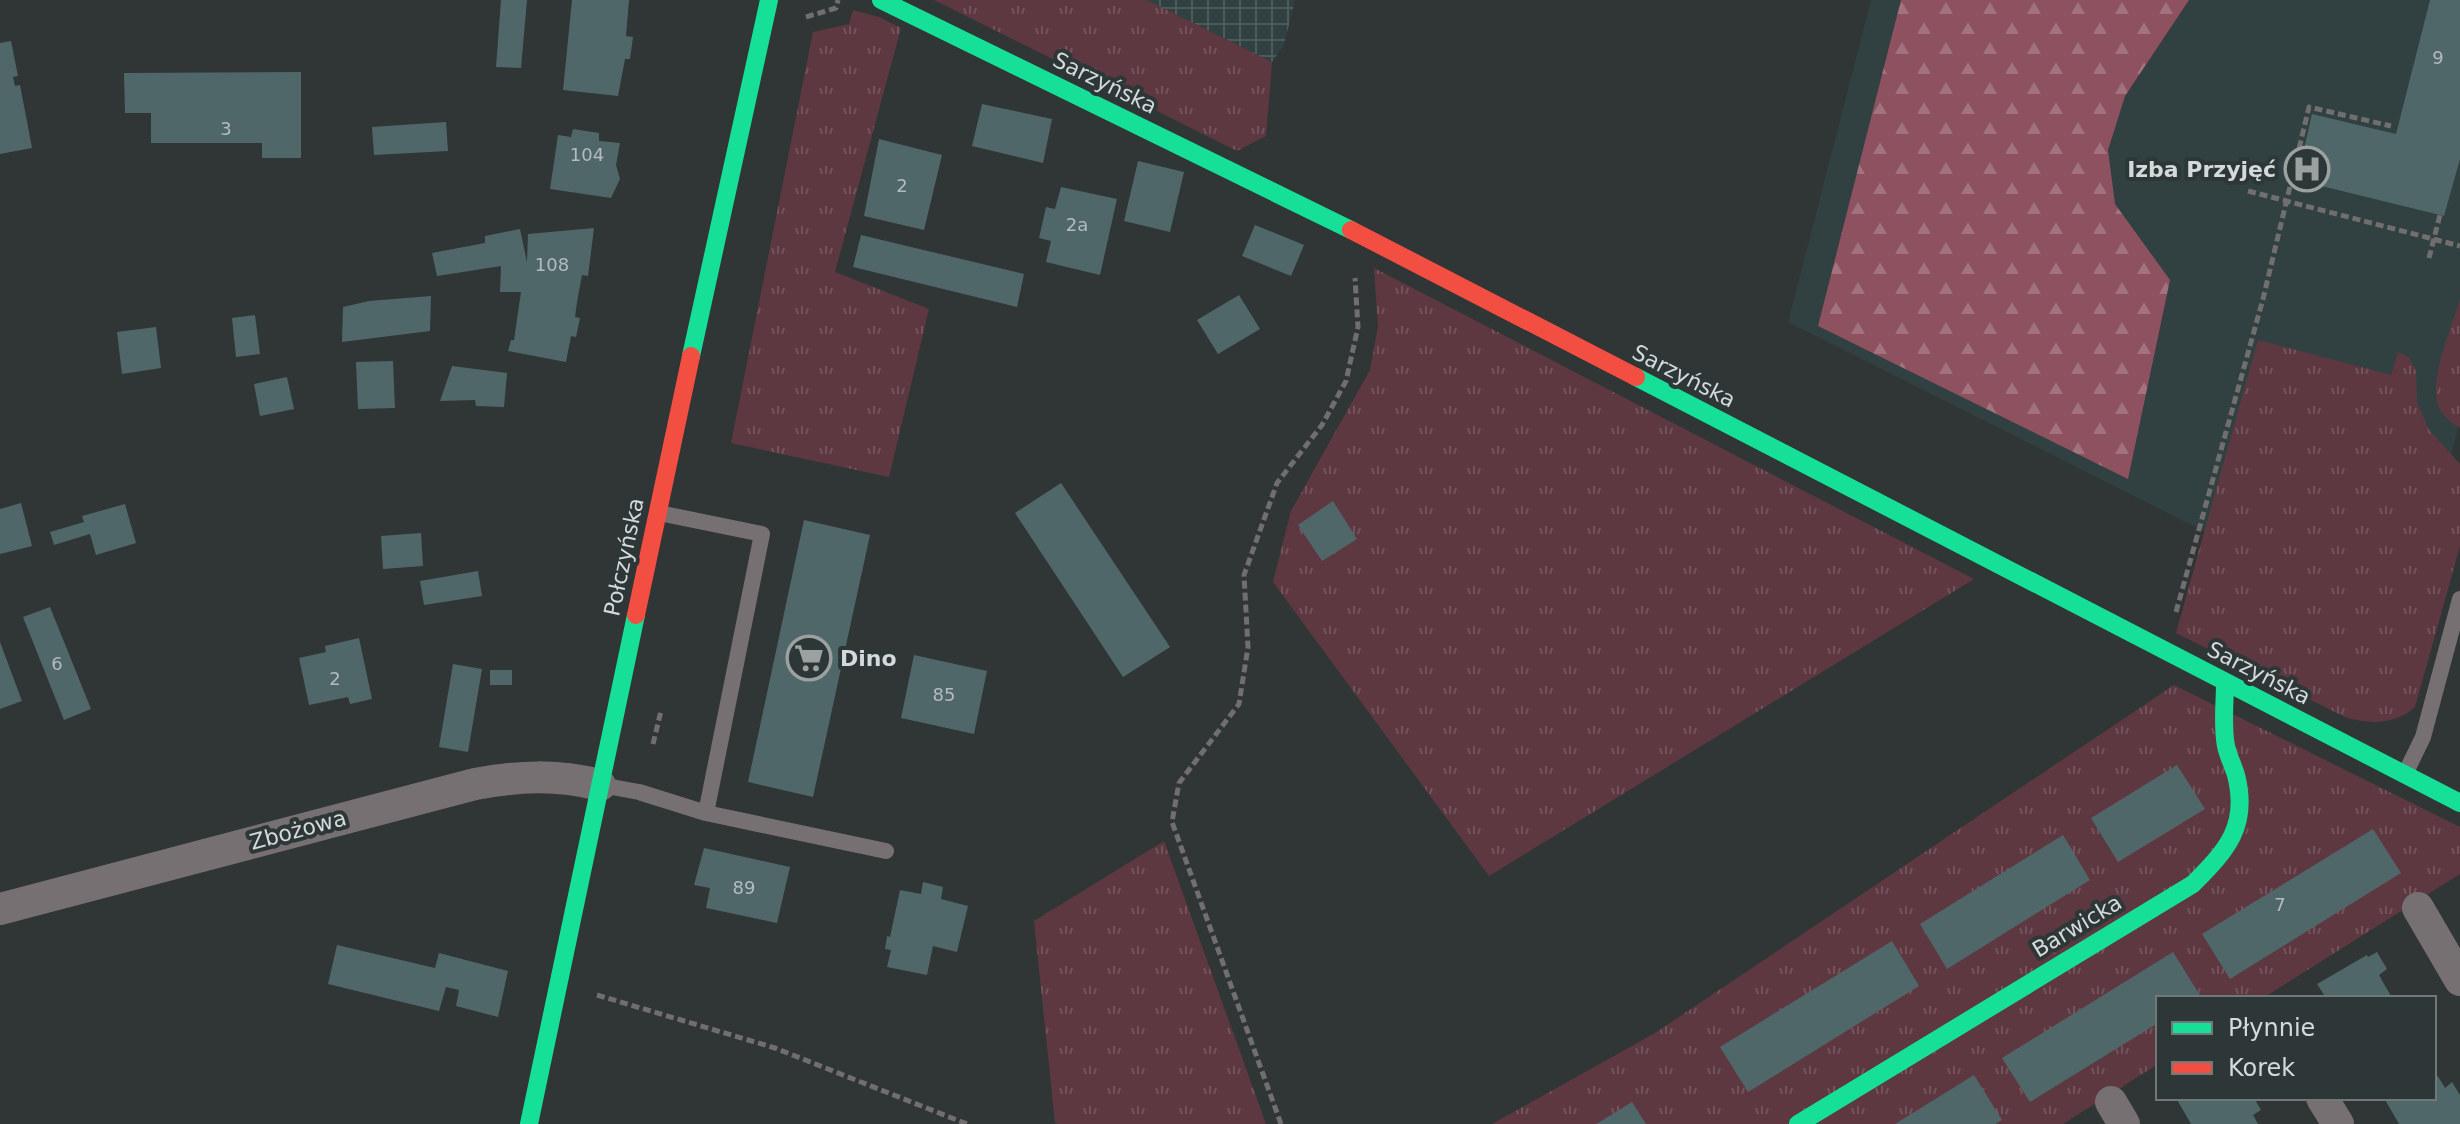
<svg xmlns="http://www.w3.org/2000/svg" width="2460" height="1124" viewBox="0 0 2460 1124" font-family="'DejaVu Sans',sans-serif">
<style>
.built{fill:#314041}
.industrial{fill:url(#industrial-grid)}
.grass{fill:url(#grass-tufts)}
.forest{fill:url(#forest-firs)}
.building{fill:#506769}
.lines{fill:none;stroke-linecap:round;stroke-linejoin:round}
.path{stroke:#716e6f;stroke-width:5;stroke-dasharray:8 4;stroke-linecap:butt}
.lane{stroke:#777072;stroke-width:16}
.street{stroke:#777072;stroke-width:32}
.fast{stroke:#16e098;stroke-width:18}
.jam{stroke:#f24e42;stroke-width:18}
.labels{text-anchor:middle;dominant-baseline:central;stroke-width:8;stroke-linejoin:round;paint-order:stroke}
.number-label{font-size:18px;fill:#b3bcbd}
.street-label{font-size:22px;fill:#d4d9d9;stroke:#2e3738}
.poi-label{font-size:22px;font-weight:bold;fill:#d4d9d9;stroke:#2e3738;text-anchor:end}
</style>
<defs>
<pattern id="industrial-grid" width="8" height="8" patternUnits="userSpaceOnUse" patternTransform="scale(2)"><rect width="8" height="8" fill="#314041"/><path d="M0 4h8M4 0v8" fill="none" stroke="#4e5b5c"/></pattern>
<pattern id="grass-tufts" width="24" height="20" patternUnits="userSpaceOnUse" patternTransform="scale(2)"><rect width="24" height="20" fill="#5e3841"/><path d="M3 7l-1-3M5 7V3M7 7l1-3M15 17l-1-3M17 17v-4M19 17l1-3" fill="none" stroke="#74545c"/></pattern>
<pattern id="forest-firs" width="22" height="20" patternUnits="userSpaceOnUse" patternTransform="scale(2)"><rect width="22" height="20" fill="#8e5160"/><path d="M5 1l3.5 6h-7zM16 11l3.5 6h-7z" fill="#a2727e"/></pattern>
</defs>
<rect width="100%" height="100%" fill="#303536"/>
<path class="built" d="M 1871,0 L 2460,0 L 2460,421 L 2404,632 L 1788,322 Z"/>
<path class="industrial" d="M 1147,0 L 1295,0 L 1284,45 L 1272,62 Z"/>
<path class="grass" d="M 934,0 L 1147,0 L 1272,62 L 1266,136 L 1237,151 Z
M 853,10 L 879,17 L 901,28 L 835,272 L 929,309 L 889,477 L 731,443 L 813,32 L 849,24 Z
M 1374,268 L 1974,579 L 1489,876 L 1273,582 L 1291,511 L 1370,370 L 1378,326 Z
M 2460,299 L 2460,428 C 2451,422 2442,416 2438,405 C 2429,378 2452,327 2460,299 Z
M 2258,340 L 2391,375 L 2398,352 L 2409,357 L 2416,371 L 2417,402 L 2429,430 L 2460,464 L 2460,546 L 2415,707 C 2395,725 2371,724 2347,718 L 2176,633 Z
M 2174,685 L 2460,827 L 2460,874 L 2263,998 L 2158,998 L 2158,1064 L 2063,1124 L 1492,1124 L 1655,1033 Z
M 1164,841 L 1266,1124 L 1059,1124 L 1055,1123 L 1034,921 Z"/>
<path class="forest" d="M 1901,0 L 2189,0 L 2125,96 L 2108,150 L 2115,204 L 2170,280 L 2128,479 L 1818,326 Z"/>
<path class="building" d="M 501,0 L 527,0 L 521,68 L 496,67 Z
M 572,0 L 629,0 L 626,36 L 633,37 L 630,59 L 625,59 L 618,96 L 563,90 Z
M 2430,0 L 2460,0 L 2460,159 L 2444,216 L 2297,180 L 2312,114 L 2396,134 Z
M 11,41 L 18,76 L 13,77 L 15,86 L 20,85 L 32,148 L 0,154 L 0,43 Z
M 301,72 L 301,158 L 262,158 L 262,143 L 151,143 L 151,113 L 125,113 L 124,73 Z
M 982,104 L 1052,119 L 1043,163 L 972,146 Z
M 446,122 L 448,151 L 374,155 L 372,127 Z
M 573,129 L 599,133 L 599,141 L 620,143 L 616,165 L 620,179 L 611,198 L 550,189 L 558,135 L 571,137 Z
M 879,139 L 942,155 L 924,230 L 864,216 Z
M 1138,161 L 1184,172 L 1170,232 L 1124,221 Z
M 1061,187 L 1117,199 L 1100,275 L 1046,262 L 1051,241 L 1039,238 L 1046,207 L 1055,209 Z
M 1255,225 L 1304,245 L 1291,276 L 1242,256 Z
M 594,228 L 588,276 L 582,275 L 577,302 L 575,317 L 580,318 L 576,337 L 571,336 L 566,362 L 508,351 L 511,340 L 514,340 L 521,292 L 500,292 L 501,266 L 437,276 L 432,253 L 485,243 L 485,236 L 520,229 L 527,262 L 528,234 Z
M 861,235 L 1024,274 L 1017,307 L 853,267 Z
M 1239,295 L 1260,329 L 1218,354 L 1197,320 Z
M 431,296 L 430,331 L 342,342 L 343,307 L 369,301 Z
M 255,315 L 260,354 L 236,357 L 232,318 Z
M 156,327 L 161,368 L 122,374 L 117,332 Z
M 393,361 L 395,408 L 358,409 L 356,362 Z
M 452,366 L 507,373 L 504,407 L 476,406 L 475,400 L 440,401 Z
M 287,377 L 294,409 L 260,416 L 254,384 Z
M 1061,483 L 1170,647 L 1123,677 L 1015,513 Z
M 1333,501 L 1357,539 L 1322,561 L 1298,525 Z
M 21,503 L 32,546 L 0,554 L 0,509 Z
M 125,504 L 136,543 L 96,555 L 90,534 L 54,545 L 50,532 L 84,522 L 82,516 Z
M 804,520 L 870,535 L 813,797 L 748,782 Z
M 421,533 L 423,566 L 383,569 L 381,536 Z
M 478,571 L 482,596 L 424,605 L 420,581 Z
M 50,607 L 91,709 L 64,720 L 23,617 Z
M 359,638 L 372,699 L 350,704 L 348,697 L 309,705 L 299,658 L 326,652 L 325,646 Z
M 0,642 L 22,701 L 0,709 Z
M 914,655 L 987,671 L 974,734 L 901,718 Z
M 453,664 L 482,669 L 468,752 L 439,747 Z
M 490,670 L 512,670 L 512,685 L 490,685 Z
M 2177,765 L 2205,809 L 2118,862 L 2091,818 Z
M 2373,829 L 2401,873 L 2230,979 L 2202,934 Z
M 2063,835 L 2090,880 L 1947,969 L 1920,924 Z
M 704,848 L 790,867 L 777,923 L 706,908 L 710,888 L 694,885 Z
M 923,882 L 943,887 L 941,899 L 968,906 L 957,952 L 933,946 L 927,975 L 887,967 L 891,950 L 885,949 L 887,936 L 890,937 L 900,890 L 921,894 Z
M 1892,941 L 1919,986 L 1748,1092 L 1720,1047 Z
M 337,945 L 435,968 L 439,953 L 508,971 L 498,1017 L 456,1006 L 459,990 L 446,987 L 439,1011 L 328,984 Z
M 2173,952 L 2201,997 L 2158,998 L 2158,1023 L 2030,1102 L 2002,1058 Z
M 2377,952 L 2387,969 L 2379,975 L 2392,998 L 2326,998 L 2317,984 L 2367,955 L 2368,957 Z
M 2434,1070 L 2445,1088 L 2452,1082 L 2460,1095 L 2460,1124 L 2399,1124 L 2384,1098 L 2434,1098 Z
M 1974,1075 L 2002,1120 L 1995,1124 L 1895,1124 Z
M 2176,1098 L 2254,1098 L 2261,1110 L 2253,1115 L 2258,1124 L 2191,1124 Z
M 1632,1102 L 1646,1124 L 1596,1124 L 1603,1120 Z"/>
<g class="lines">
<path class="path" d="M 806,17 L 836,8 L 838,0
M 2248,191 L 2460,246
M 2429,258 L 2440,215
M 2176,612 L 2263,299 L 2309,107 L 2391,126
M 653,744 L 661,711
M 597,995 L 775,1048 L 967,1124
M 1281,1124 L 1172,822 L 1179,783 L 1239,704 L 1248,647 L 1244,575 L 1277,483 L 1322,425 L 1346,381 L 1358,327 L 1355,278"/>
<path class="lane" d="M 659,513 L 762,534 L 706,813
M 2406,772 L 2423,737 L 2460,599
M 601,785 L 639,792 L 706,813 L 886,851"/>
<path class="street" d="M 2418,908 L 2460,980
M 0,909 L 475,784 C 519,776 556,774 600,785
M 2322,1098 L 2338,1124
M 2111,1102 L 2124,1124"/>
<path class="fast" d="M 881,0 L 1351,230
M 691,356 L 769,0
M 1636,377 L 2460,803
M 529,1124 L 636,615
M 1798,1124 L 2193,884 C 2227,850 2249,826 2236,775 C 2233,765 2228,756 2226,746 C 2222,725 2225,703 2225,683"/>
<path class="jam" d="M 1351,230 L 1636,377
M 636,615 L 691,356"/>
</g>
<defs>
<g id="hospital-ring" transform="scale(2.3)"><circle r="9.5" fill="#2e3738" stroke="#9ba0a0" stroke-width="1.5"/><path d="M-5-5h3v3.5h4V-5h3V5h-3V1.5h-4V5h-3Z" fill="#9ba0a0"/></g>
<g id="supermarket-ring" transform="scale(2.3)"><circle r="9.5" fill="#2e3738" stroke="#9ba0a0" stroke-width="1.5"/><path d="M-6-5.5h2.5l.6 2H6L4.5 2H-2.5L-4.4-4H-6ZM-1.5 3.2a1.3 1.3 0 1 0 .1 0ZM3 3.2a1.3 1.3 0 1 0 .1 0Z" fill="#9ba0a0"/></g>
</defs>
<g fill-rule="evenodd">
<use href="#hospital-ring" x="2307" y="169"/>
<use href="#supermarket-ring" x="809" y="658"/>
</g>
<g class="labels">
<g class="number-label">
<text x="2438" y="57">9</text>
<text x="226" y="128">3</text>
<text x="587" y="154">104</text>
<text x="902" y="185">2</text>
<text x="1077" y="224">2a</text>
<text x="552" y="264">108</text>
<text x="57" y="663">6</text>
<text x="335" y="678">2</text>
<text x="944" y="694">85</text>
<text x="744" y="887">89</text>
<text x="2280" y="904">7</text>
</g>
<g class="street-label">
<text transform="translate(1105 83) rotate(26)">Sarzyńska</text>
<text transform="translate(1684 376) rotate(27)">Sarzyńska</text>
<text transform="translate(624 557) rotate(-78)">Połczyńska</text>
<text transform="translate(2259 673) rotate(27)">Sarzyńska</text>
<text transform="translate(298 830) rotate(-15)">Zbożowa</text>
<text transform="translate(2077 926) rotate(-31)">Barwicka</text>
</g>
<g class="poi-label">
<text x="2276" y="169">Izba Przyjęć</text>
<text x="840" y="658" text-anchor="start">Dino</text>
</g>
</g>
<rect x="2156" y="996" width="280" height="104" fill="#2e3738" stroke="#707878" stroke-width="2"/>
<rect x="2172" y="1022" width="40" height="12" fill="#16e098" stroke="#707878" stroke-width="2"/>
<text x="2228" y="1036" font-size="24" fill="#d4d9d9">Płynnie</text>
<rect x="2172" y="1062" width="40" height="12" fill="#f24e42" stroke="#707878" stroke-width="2"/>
<text x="2228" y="1076" font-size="24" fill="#d4d9d9">Korek</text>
</svg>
